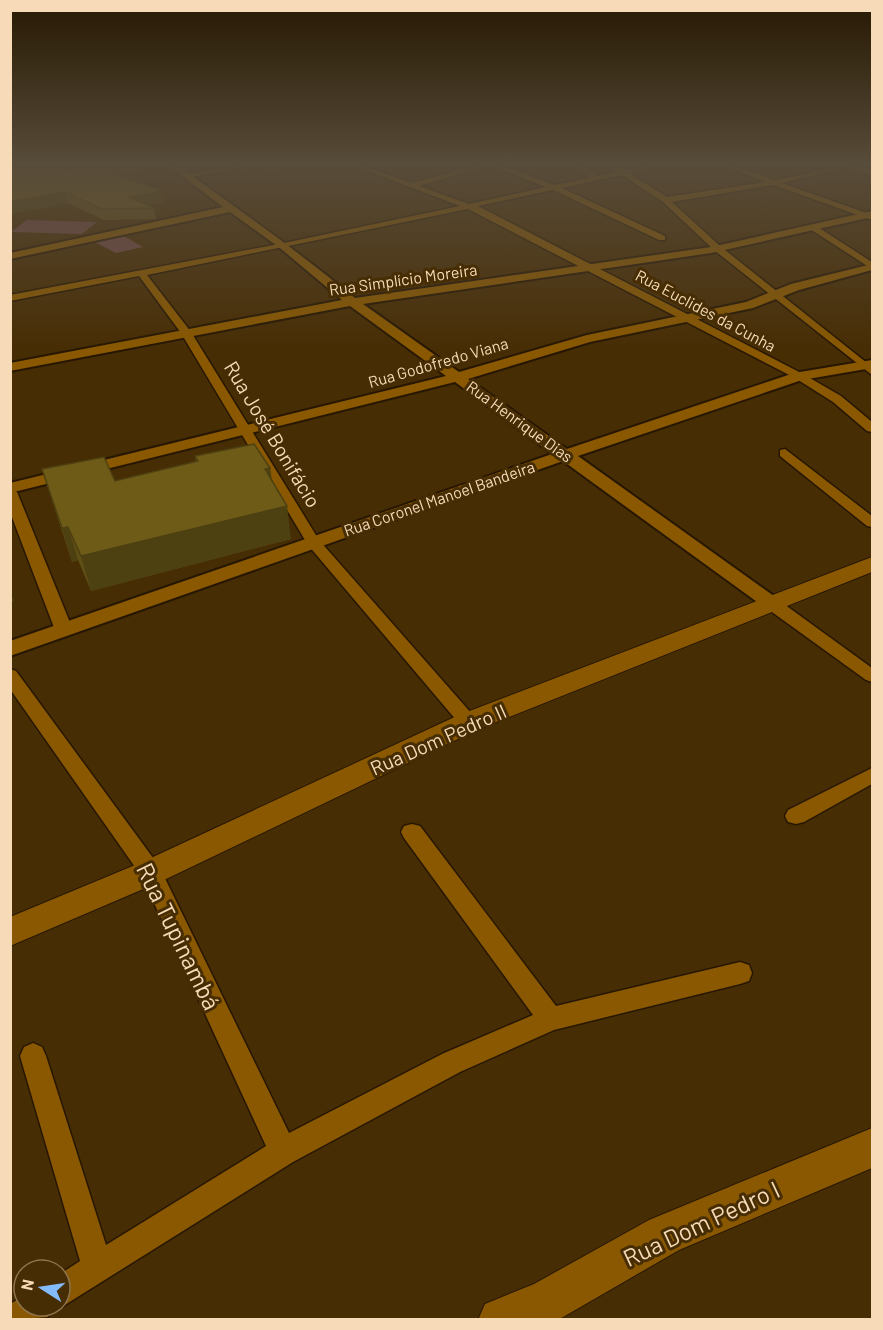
<svg xmlns="http://www.w3.org/2000/svg" width="883" height="1330" viewBox="0 0 883 1330" font-family="Barlow,sans-serif">
<style>
.green{fill:#73494d}
.lines{fill:none;stroke-linecap:round;stroke-linejoin:round}
.minor-casing{stroke:#271702;stroke-width:3}
.tertiary-casing{stroke:#271702;stroke-width:4}
.secondary-casing{stroke:#271702;stroke-width:2}
.minor{fill:#895800;fill-rule:evenodd}
.tertiary{fill:#895800;fill-rule:evenodd}
.secondary{fill:#895800;fill-rule:evenodd}
.wall{fill:#5f4e15}
.shaded-wall{fill:#4d4011}
.building{fill:#6e5b18;stroke:#4d4011;stroke-width:1.5}
.labels{text-anchor:middle;dominant-baseline:central;stroke-width:6;stroke-linejoin:round;paint-order:stroke}
.far-street-label{font-size:16px;fill:#f7dbb9;stroke:#472d04}
.street-label{font-size:20px;fill:#f7dbb9;stroke:#472d04}
.near-street-label{font-size:24px;fill:#f7dbb9;stroke:#472d04}
</style>
<rect width="100%" height="100%" fill="#472d04"/>
<path class="green" d="M 27,220 L 97,222 L 82,234 L 11,232 Z
M 120,234 L 143,247 L 116,253 L 93,241 Z"/>
<g class="lines">
<g class="minor-casing">
<path id="minor" d="M 246,164 L 259,164 L 187,178 L 183,176 Z
M 349,164 L 357,164 L 412,183 L 481,164 L 497,164 L 555,185 L 590,178 L 576,164 L 583,164 L 597,176 L 617,172 L 613,169 L 617,167 L 624,170 L 666,164 L 629,173 L 667,197 L 766,182 L 720,164 L 728,164 L 774,180 L 858,164 L 782,183 L 872,215 L 872,220 L 773,185 L 672,202 L 720,246 L 872,367 L 872,375 L 714,250 L 663,202 L 622,175 L 562,188 L 665,236 L 665,240 L 659,240 L 553,190 L 478,206 L 803,374 L 841,396 L 872,422 L 872,432 L 867,431 L 833,402 L 795,378 L 468,209 L 147,275 L 191,332 L 319,540 L 479,722 L 476,727 L 462,727 L 308,545 L 181,333 L 139,276 L 10,301 L 10,295 L 284,243 L 460,206 ZM 490,165 L 546,187 L 469,204 L 419,186 Z
M 813,224 L 872,262 L 872,269 L 810,229 Z
M 785,449 L 872,516 L 872,527 L 867,526 L 780,456 L 780,450 Z
M 10,488 L 17,492 L 73,630 L 70,634 L 58,634 L 55,630 L 10,512 Z
M 771,598 L 777,599 L 872,668 L 872,682 L 866,680 L 765,607 L 763,603 L 765,599 Z
M 10,669 L 16,671 L 159,866 L 289,1133 L 442,1054 L 533,1015 L 404,838 L 401,832 L 404,826 L 412,824 L 420,826 L 556,1006 L 740,962 L 749,965 L 752,973 L 749,981 L 740,984 L 554,1030 L 460,1072 L 293,1162 L 60,1308 L 55,1306 L 60,1306 L 60,1274 L 80,1261 L 20,1056 L 24,1047 L 33,1043 L 42,1047 L 46,1056 L 106,1245 L 266,1146 L 142,877 L 10,689 Z
M 872,768 L 872,784 L 804,822 L 796,824 L 788,822 L 785,816 L 788,810 Z
M 24,1296 L 24,1306 L 53,1306 L 48,1317 L 10,1320 L 10,1304 Z"/>
</g>
<g class="tertiary-casing">
<path id="tertiary" d="M 166,164 L 175,164 C 236,207 296,250 355,298 L 711,247 L 872,211 L 872,217 L 711,253 L 363,304 L 459,372 L 587,335 L 746,302 L 791,284 L 872,264 L 872,270 L 799,290 L 753,308 L 590,342 L 468,379 L 567,449 L 794,373 L 872,360 L 872,368 L 802,380 L 578,456 L 778,599 L 781,603 L 778,607 L 764,607 L 563,461 L 10,656 L 10,641 L 552,454 L 455,382 L 10,493 L 10,483 L 446,376 L 350,306 L 10,371 L 10,363 L 342,300 L 280,248 L 230,212 L 10,259 L 10,253 L 223,207 Z
M 833,164 L 847,164 L 872,169 L 872,175 Z"/>
</g>
<g class="secondary-casing">
<path id="secondary" d="M 872,557 L 872,572 L 479,729 L 162,881 L 10,946 L 10,917 L 140,863 L 459,715 Z
M 872,1128 L 872,1168 L 679,1250 L 558,1320 L 478,1320 L 485,1304 L 534,1284 L 649,1220 Z"/>
</g>
<use href="#minor" class="minor"/>
<use href="#tertiary" class="tertiary"/>
<use href="#secondary" class="secondary"/>
</g>
<path class="wall" d="M 10,164 L 67,164 L 68,169 L 80,167 L 70,164 L 156,164 L 159,168 L 161,178 L 138,183 L 162,191 L 164,202 L 148,205 L 154,208 L 156,219 L 104,220 L 68,203 L 10,214 Z
M 225,164 L 284,164 L 284,170 L 249,176 L 239,170 L 238,164 L 228,165 Z
M 195,456 L 270,468 L 272,480 L 291,539 L 91,591 L 78,560 L 72,562 L 42,469 L 115,481 L 196,462 Z"/>
<path class="shaded-wall" d="M 66,164 L 67,164 L 69,173 L 63,168 Z
M 279,164 L 284,164 L 284,170 L 249,176 L 249,169 Z
M 159,168 L 161,178 L 120,186 L 118,175 Z
M 162,191 L 164,202 L 131,208 L 129,197 Z
M 65,192 L 68,203 L 10,214 L 10,202 Z
M 270,468 L 274,500 L 265,469 Z
M 287,506 L 291,539 L 91,591 L 81,556 Z
M 68,527 L 78,560 L 72,562 L 62,528 Z
M 10,591 L 14,601 L 10,602 Z"/>
<path class="building" d="M 10,164 L 66,164 L 63,168 L 66,170 L 93,165 L 92,164 L 156,164 L 159,168 L 118,175 L 162,191 L 129,197 L 154,208 L 102,209 L 65,192 L 10,202 Z
M 240,164 L 279,164 L 249,169 Z
M 254,444 L 270,468 L 265,469 L 287,506 L 81,556 L 68,527 L 62,528 L 42,469 L 104,457 L 115,481 L 198,461 L 195,456 Z"/>
<linearGradient id="sky" x2="0" y2="1"><stop stop-color="#271902"/><stop offset="0.47" stop-color="#584c3a"/><stop offset="1" stop-color="#584c3a" stop-opacity="0"/></linearGradient>
<rect width="883" height="350" fill="url(#sky)"/>
<g class="labels">
<g class="far-street-label">
<text transform="translate(403 279) rotate(-8)">Rua Simplício Moreira</text>
<text transform="translate(706 310) rotate(28)">Rua Euclides da Cunha</text>
<text transform="translate(438 362) rotate(-16)">Rua Godofredo Viana</text>
<text transform="translate(520 421) rotate(36)">Rua Henrique Dias</text>
<text transform="translate(439 498) rotate(-19)">Rua Coronel Manoel Bandeira</text>
</g>
<g class="street-label">
<text transform="translate(273 434) rotate(59)">Rua José Bonifácio</text>
<text transform="translate(438 739) rotate(-24)">Rua Dom Pedro II</text>
</g>
<g class="near-street-label">
<text transform="translate(179 936) rotate(64)">Rua Tupinambá</text>
<text transform="translate(701 1223) rotate(-25)">Rua Dom Pedro I</text>
</g>
</g>
<rect width="883" height="1330" fill="none" stroke="#f7dbb9" stroke-width="24"/>
<g transform="translate(42 1288) rotate(282)"><circle r="28" fill="#472d04" stroke="#8d734c" stroke-width="1.5"/>
<path d="M0-4.5L10 22L0 15L-10 22Z" fill="#84bcfb"/>
<text y="-9" font-size="16" font-weight="bold" text-anchor="middle" fill="#f7dbb9">N</text>
</g>
</svg>
